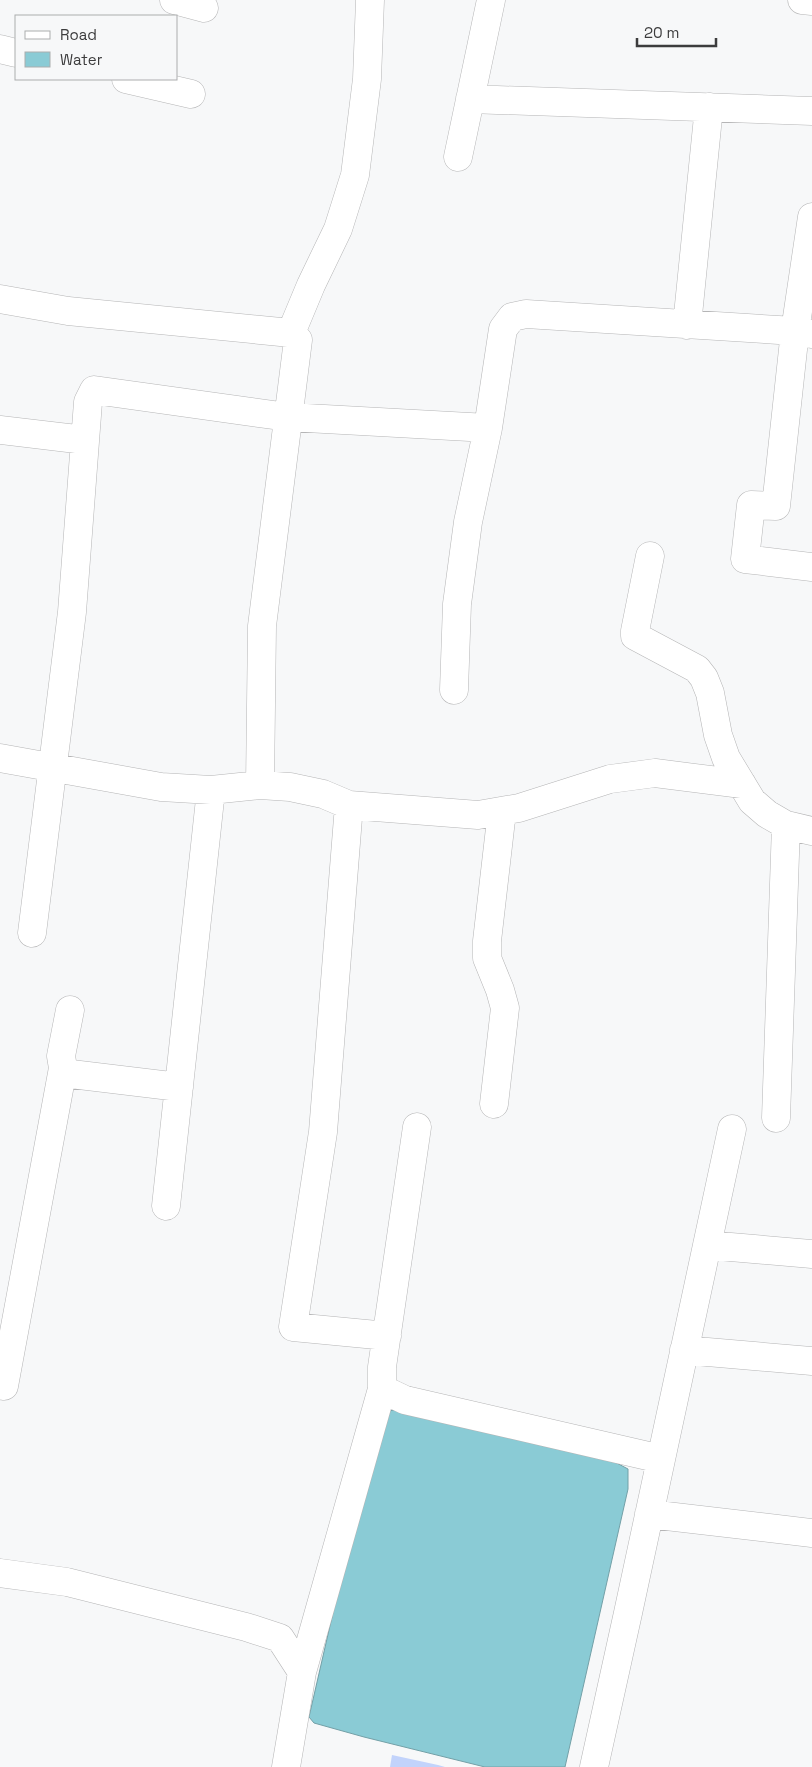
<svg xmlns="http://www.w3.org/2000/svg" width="812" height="1767" viewBox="0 0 812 1767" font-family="'Space Grotesk',sans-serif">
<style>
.green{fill:#c2d3fb}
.water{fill:#8acbd5;stroke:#73a0a7}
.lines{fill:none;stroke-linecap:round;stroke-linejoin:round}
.minor-casing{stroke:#b5b5b6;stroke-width:29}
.minor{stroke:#fff;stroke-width:28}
</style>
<rect width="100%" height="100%" fill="#f7f8f9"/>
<path class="green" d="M 392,1755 L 438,1765 L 445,1767 L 390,1767 Z"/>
<path class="water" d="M 407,1407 L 611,1460 L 628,1469 L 628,1489 L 565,1767 L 485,1767 L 364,1737 L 314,1723 L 309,1717 L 332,1617 L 348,1532 L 385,1412 Z"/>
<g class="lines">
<g class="minor-casing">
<path id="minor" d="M 174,0 L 204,8
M 802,0 L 812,1
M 0,49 L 16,53
M 126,79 L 191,94
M 470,99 L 812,111
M 458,157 L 491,0
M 812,217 L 795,331 L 776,506 L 751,505 L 745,559 L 812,567
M 0,299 L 68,311 L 291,333 L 298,340 L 262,626 L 260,785
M 687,325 L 709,107
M 291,333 L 311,285 L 338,229 L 355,175 L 367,79 L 370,0
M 488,428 L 503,329 L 512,317 L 526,314 L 795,331 L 812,334
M 0,430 L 85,440
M 650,556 L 635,631 L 635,636 L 697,669 L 704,678 L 710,693 L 718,735 L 726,758 L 752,801 L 767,814 L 786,825 L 812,831
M 0,758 L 161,787 L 211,790 L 260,785 L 290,787 L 323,794 L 349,805 L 478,815 L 519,808 L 610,779 L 655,773 L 742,784
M 349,805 L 323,1132 L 293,1327 L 387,1336
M 32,933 L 72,612 L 88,402 L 94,390 L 288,417 L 488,428 L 468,522 L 457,604 L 454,690
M 70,1010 L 61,1056 L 63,1068 L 71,1074 L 179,1087
M 494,1104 L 505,1008 L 500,990 L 487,958 L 487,941 L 502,811
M 776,1118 L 786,825
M 417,1127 L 382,1367 L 382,1389 L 405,1400 L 661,1459
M 166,1206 L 211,790
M 707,1245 L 812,1254
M 684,1350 L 812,1361
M 4,1386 L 63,1068
M 649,1514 L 812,1533
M 0,1573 L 67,1582 L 246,1627 L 280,1638 L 302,1672 L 286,1767
M 302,1672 L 382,1389
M 594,1767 L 628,1613 L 732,1129"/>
</g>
<use href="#minor" class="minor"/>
</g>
<rect x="15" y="15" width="162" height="65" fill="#f7f8f9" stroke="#acadae"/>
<rect x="25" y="31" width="25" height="8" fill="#ffffff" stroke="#acadae"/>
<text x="60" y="40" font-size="15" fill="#3c3c3d">Road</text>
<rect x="25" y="52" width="25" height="15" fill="#8acbd5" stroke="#acadae"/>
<text x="60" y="65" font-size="15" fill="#3c3c3d">Water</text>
<path d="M637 38v8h79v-8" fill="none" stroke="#3c3c3d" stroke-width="2.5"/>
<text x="644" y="38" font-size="15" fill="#3c3c3d" stroke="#f7f8f9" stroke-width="4" paint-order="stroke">20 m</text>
</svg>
